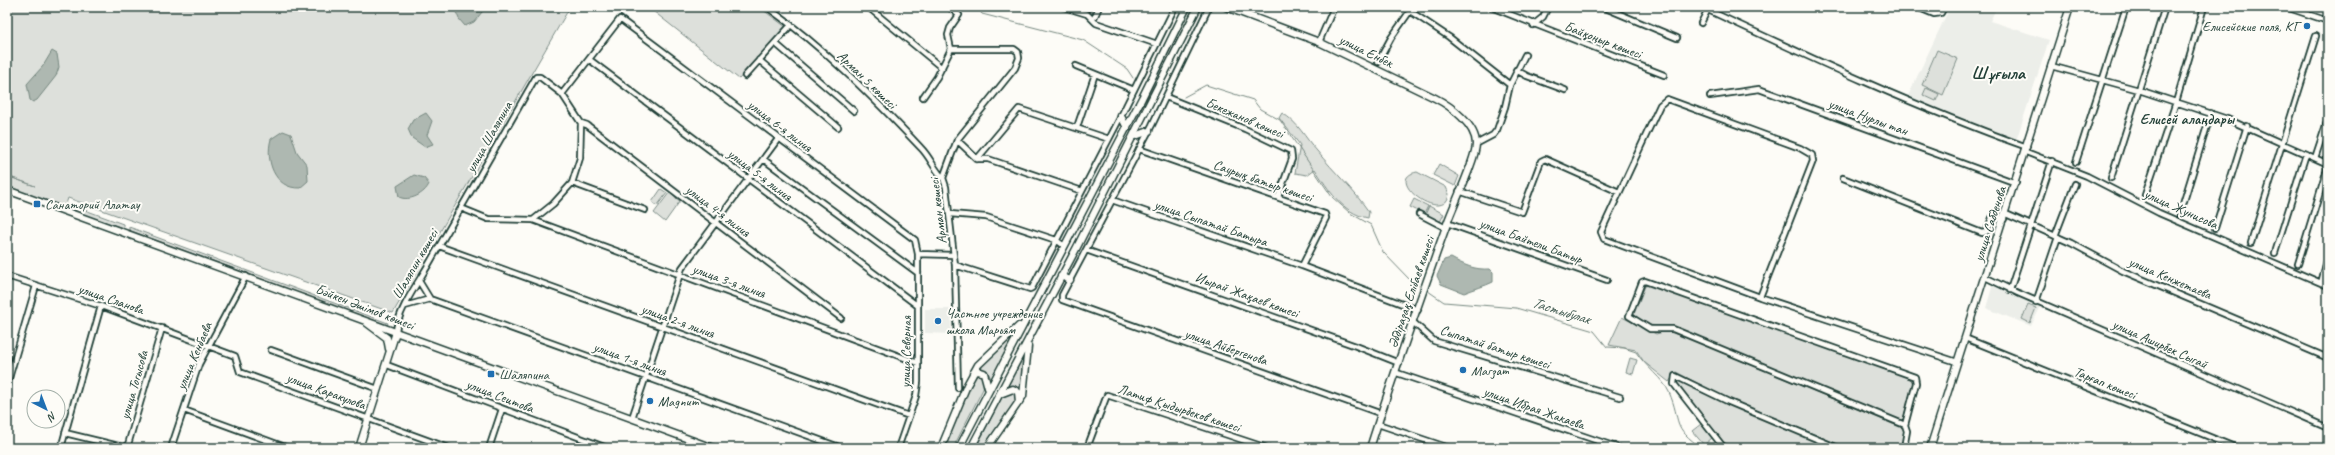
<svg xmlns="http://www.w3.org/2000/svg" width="2335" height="455" viewBox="0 0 2335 455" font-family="Caveat,sans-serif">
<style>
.built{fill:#eceee9}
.green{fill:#dde0db;stroke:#7e8e88}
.water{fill:#aeb8b1;stroke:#75877f}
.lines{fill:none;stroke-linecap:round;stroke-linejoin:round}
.stream{stroke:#75877f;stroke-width:1}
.street-casing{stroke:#1f3d34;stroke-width:8}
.secondary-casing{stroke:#1f3d34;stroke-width:9}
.street{stroke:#fdfcf7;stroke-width:4.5}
.secondary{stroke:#fdfcf7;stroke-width:6}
.poi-dot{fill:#1f6fb2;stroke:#fdfcf7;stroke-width:1.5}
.labels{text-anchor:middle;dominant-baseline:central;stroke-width:4;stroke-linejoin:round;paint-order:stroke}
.poi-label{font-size:14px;fill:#1f3d34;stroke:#fdfcf7;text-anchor:start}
.street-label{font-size:14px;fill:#1f3d34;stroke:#fdfcf7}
.neighbourhood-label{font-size:15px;font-weight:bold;fill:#1f3d34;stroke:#fdfcf7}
.water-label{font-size:15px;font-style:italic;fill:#435c53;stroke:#fdfcf7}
.district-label{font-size:18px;font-weight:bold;fill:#1f3d34;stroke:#fdfcf7}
</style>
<rect width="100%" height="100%" fill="#fdfcf7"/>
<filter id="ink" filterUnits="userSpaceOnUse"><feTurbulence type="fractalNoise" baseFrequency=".025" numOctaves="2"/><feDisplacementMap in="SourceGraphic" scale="8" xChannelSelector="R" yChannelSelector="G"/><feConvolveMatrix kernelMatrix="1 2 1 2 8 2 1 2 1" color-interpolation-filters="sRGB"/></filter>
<g filter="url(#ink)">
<path class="built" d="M 1950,7 L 1997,7 L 1990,21 L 2049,40 L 2016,141 L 1908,96 Z
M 1993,284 L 2041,306 L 2031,326 L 1986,308 Z
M 925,309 L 951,309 L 951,334 L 925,333 Z"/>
<path class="green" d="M 7,7 L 570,7 L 393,313 L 68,198 L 65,207 L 7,187 L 7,176 L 35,186 L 7,176 Z
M 648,7 L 759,7 L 786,27 L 739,79 Z
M 1937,50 L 1958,59 L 1943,95 L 1922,85 Z
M 1926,88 L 1939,94 L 1936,101 L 1923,95 Z
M 1282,113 C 1298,122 1305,138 1317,151 C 1334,172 1354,190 1369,212 L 1368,218 C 1342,213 1328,189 1315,169 L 1307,175 L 1295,173 L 1300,145 L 1279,118 Z
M 1439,164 L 1459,176 L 1455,186 L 1433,175 Z
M 1417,172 L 1446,187 L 1449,194 C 1445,226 1381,179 1417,172 Z
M 661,189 L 667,193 L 657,206 L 652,202 Z
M 669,193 L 680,201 L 665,222 L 654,213 Z
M 1414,199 L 1428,206 L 1424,214 L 1410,207 Z
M 74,206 L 123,224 L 123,228 L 76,212 Z
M 1429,206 L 1444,214 L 1440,222 L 1425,215 Z
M 129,227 L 388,323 L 387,325 L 129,230 Z
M 1649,285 L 1908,376 L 1913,382 L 1903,420 L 1900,421 L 1672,326 C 1660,324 1641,330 1634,314 L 1645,286 Z
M 2028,305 L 2036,308 L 2030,323 L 2022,319 Z
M 1622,317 L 1656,334 L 1667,331 L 1690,339 L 1902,428 L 1905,432 L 1900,448 L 1847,448 L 1722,396 L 1676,372 L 1669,382 L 1644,362 L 1636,350 L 1609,345 Z
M 1012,338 L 991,379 L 987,370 L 977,368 Z
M 1023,355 L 1024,381 L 1023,393 L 1016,386 L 1005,388 Z
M 1630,358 L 1637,360 L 1633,374 L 1626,372 Z
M 980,374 L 986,383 L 953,448 L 944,448 C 951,431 964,381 980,374 Z
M 1680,380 L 1717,399 L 1832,448 L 1736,448 L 1723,442 L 1677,383 Z
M 1009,391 L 1016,393 L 1016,401 L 983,448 L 976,448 L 1002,397 Z
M 1701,424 L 1712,438 L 1704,445 L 1692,431 Z"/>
<path class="water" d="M 454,7 L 486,7 L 474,22 L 465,26 L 459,19 Z
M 52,51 L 57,54 L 59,67 L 56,76 L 37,100 L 33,102 L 30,100 L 27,84 L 43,66 Z
M 426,113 L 432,121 L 427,135 L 433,144 L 425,147 L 412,138 L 408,129 L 413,120 Z
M 283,131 L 291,134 L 297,152 L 307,165 L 308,181 L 300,188 C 274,189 265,160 271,139 Z
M 414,175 L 424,178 L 429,184 C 425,194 409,202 399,197 L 397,186 Z
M 1451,258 C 1464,265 1474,270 1490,269 L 1493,272 L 1493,282 C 1485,286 1474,289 1464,293 L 1441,284 L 1437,276 L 1444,260 Z"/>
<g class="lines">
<path class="stream" d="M 977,7 L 982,14 L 1083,40 L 1127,69 L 1133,78
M 1184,97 L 1206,85 L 1253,100 L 1260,109 L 1280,120 L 1332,197 L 1350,213 L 1371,225 L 1383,252 L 1410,280 L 1421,287
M 1428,291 L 1444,302 L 1516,308 L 1594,331 L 1607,347 L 1624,348 L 1636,352 C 1644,365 1664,380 1669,392 C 1682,422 1670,426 1702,448"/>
<g class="street-casing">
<path id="street" d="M 767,7 C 823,47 874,98 921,148 C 930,157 934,169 943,178
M 868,7 L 942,68
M 1064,7 L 1087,14 L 1096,23 L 1157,44
M 1209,7 L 1152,125 L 1062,295 L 1062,300 L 1382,414
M 1404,7 L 1449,37 L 1510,85
M 1491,7 L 1664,75
M 1603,7 L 1677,38
M 1917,7 L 1934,14 L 1941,13 L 1944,7
M 2286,7 L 2328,21
M 1708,10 C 1813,59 1918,108 2027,147
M 1095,16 L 1099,7
M 1701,23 L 1708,9
M 1533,25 L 1543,17 L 1548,7
M 1319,42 L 1334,7
M 775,43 L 854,111
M 951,49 L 1014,49 L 1018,52 L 1019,58 L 1015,68 L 957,140 L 943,178 L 946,187 L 955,265 L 958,388
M 590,60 L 918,306
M 759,60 L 838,127
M 1378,62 L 1391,38 L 1410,11
M 1076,66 L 1134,90
M 2051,66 L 2139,90 L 2227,119 L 2328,164
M 1516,70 L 1527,76 L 1565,90
M 745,76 L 791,25
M 562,94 L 620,19 L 915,240 L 918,254 L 918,382 L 916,396 L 898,448
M 1710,96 L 1759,89 L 2016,183
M 923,97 L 937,77 L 951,49 L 948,35 L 950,28 L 959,15 L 949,7
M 1166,97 L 1245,129 L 1291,151 L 1292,159 L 1278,197
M 581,123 L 587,125 L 841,318
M 1077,127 L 1095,74
M 957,140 L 977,159
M 1476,144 L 1493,135 L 1497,130 L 1505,107 L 1510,85 L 1525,55
M 1139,149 L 1325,214 L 1326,218 L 1302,266
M 2026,152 L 2087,176 L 2159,213 L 2328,286
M 2315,158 L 2328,119
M 763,159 L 918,273
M 977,159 L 1019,109 L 1109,139
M 977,159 L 988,159 L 1082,191
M 2076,162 L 2126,7
M 1843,178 L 1982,233 L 1986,232 L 1992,218 L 1996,217 L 2004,219
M 2111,178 L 2165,7
M 572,183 L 645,210
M 1459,191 L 1522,212 L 1541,161 L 1545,159 L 1619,192
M 2145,195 L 2176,102 L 2204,7
M 1112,200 L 1302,266 L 1418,310
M 950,214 L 986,217 L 1056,240 L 1063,245
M 1419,214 L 1446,228
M 2006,214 L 2071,243 L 2123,271 L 2328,358
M 2180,214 L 2211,113
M 533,220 L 918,363
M 1447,223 L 1607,280
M 2215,228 L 2247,126
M 2055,236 L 2075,184
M 2251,243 L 2316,36
M 439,246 L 909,416
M 1086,250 L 1356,346 L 1399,363
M 2275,253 L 2306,154
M 918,254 L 954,255
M 2298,264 L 2328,166
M 955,265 L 1030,289 L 1032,288 L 1121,116 L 1175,7
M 7,276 L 101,306 L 235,356 L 240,372 L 449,448
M 1985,277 L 2018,293 L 2328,428
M 419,281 L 430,299 L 842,448
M 2321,283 L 2328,257
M 2010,290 L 2052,161
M 1760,297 L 1813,161 L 1812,155 L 1800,148 L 1667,99 L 1660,105 L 1601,232 L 1604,239 L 1760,297 L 1957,362
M 2036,302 L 2058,237
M 405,306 L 430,299
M 1414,323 L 1434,341 L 1620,397
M 396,332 C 397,311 420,280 430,262 C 465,200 501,139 536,77 L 540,77 L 562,94 L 581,123 L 580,158 L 572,183 L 553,204 L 533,220 L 488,219 L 461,208
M 1965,338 L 2237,448
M 271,350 L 378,389
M 387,365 L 607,448
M 1397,373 L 1619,448
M 7,385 L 36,286
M 184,410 L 288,448
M 632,418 L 682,268 L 778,139
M 1378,424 L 1449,448
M 65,433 L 127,448
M 61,448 L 101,306
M 127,448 L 162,328
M 171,448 L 199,364 L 246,276
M 489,448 L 502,409
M 1087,448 L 1107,395 L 1267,448
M 1724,448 L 1674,384 L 1675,376 L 1729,402 L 1838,448
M 1904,448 L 1907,431 L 1905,425 L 1916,383 L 1915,377 L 1645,281 L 1642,282 L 1629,316 L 1650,329 L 1673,329 L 1905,425"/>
</g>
<g class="secondary-casing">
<path id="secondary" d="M 1226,7 L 1319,42 L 1435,98 C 1451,106 1476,125 1476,144 C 1476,159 1454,204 1448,221 C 1421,297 1394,372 1370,448
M 1121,116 L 1127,128
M 1133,137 L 1149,131
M 7,190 L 713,448
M 1061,276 L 1070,280
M 367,323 L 387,338 L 389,349
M 973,373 L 978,371 L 984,373 L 988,388
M 1000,394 L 1013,389 L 1018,392 L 1019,402
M 359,448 L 396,332
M 941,448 L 967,385 L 978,365 L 1019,326
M 959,448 L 1142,98 L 1187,7
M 971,448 L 1077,247 L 1198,7
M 987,448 L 1023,396 L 1028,346
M 1930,448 L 2070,7"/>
</g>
<use href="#street" class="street"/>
<use href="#secondary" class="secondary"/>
</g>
</g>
<g class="poi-dot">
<circle cx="2307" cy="26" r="4"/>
<rect x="33" y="200" width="8" height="8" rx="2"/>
<circle cx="938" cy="321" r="4"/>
<circle cx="1463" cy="370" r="4"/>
<rect x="487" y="370" width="8" height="8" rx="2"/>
<circle cx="650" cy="401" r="4"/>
</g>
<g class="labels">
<g class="poi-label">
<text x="2299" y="26" text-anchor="end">Елисейские поля, КГ</text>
<text x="45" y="204">Санаторий Алатау</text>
<text x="946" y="313">Частное учреждение<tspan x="946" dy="16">школа Марьям</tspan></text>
<text x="1471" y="370">Магзат</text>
<text x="499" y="374">Шаляпина</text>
<text x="658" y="401">Magnum</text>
</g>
<g class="street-label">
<text transform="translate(1603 40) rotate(21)">Байқоңыр көшесі</text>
<text transform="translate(1366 51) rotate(26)">улица Енбек</text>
<text transform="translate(867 80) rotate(44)">Арман 5 көшесі</text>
<text transform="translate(1868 117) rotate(20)">улица Нурлы тан</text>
<text transform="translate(1245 118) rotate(23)">Бекежанов көшесі</text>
<text transform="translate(780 126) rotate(37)">улица 6-я линия</text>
<text transform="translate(489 137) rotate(-60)">улица Шаляпина</text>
<text transform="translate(760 175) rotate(37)">улица 5-я линия</text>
<text transform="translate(1263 181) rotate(19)">Саурық батыр көшесі</text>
<text transform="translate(2181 209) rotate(24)">улица Жунисова</text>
<text transform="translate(718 211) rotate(37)">улица 4-я линия</text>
<text transform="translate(938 211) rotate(-97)">Арман көшесі</text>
<text transform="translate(1211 223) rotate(19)">улица Сыпатай Батыра</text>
<text transform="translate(1990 224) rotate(-72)">улица Сабденова</text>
<text transform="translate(1531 241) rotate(20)">улица Байтели Батыр</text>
<text transform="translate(415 264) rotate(-60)">Шаляпин көшесі</text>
<text transform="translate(2170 278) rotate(23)">улица Кенжетаева</text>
<text transform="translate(729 281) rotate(20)">улица 3-я линия</text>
<text transform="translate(1411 292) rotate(-71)">Әбдіразақ Елібаев көшесі</text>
<text transform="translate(1247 295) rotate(20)">Иырай Жақаев көшесі</text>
<text transform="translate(111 299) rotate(19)">улица Сланова</text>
<text transform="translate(365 307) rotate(21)">Бәйкен Әшімов көшесі</text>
<text transform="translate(678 321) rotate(20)">улица 2-я линия</text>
<text transform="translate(2160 344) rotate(24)">улица Аширбек Сыгай</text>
<text transform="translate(1226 347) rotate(19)">улица Айбергенова</text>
<text transform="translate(1495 347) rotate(18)">Сыпатай батыр көшесі</text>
<text transform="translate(906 352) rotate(-89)">улица Северная</text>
<text transform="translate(194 356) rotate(-67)">улица Кенбаева</text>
<text transform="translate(630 359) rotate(20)">улица 1-я линия</text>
<text transform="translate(2105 383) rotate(22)">Тарғап көшесі</text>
<text transform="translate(134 385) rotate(-74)">улица Тогысова</text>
<text transform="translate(326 391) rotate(20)">улица Каракулова</text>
<text transform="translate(500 396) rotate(21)">улица Сеитова</text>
<text transform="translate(1179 408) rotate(18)">Латиф Қыдырбеков көшесі</text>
<text transform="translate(1534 408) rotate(19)">улица Ибрая Жакаева</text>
</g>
<g class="neighbourhood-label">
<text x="2187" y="119">Елисей алаңдары</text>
</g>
<g class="water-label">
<text transform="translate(1561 311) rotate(17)">Тастыбулак</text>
</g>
<g class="district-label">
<text x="1998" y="73">Шұғыла</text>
</g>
</g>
<rect width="2335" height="455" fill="none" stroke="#fdfcf7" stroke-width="24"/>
<rect x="12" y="12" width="2311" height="431" fill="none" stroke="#1f3d34" stroke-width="1.5" filter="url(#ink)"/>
<g transform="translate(46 409) rotate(138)"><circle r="19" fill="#fdfcf7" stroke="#a4b0a9"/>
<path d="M0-3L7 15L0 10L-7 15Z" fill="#1f6fb2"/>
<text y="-6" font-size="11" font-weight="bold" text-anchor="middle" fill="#1f3d34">N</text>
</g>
</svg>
